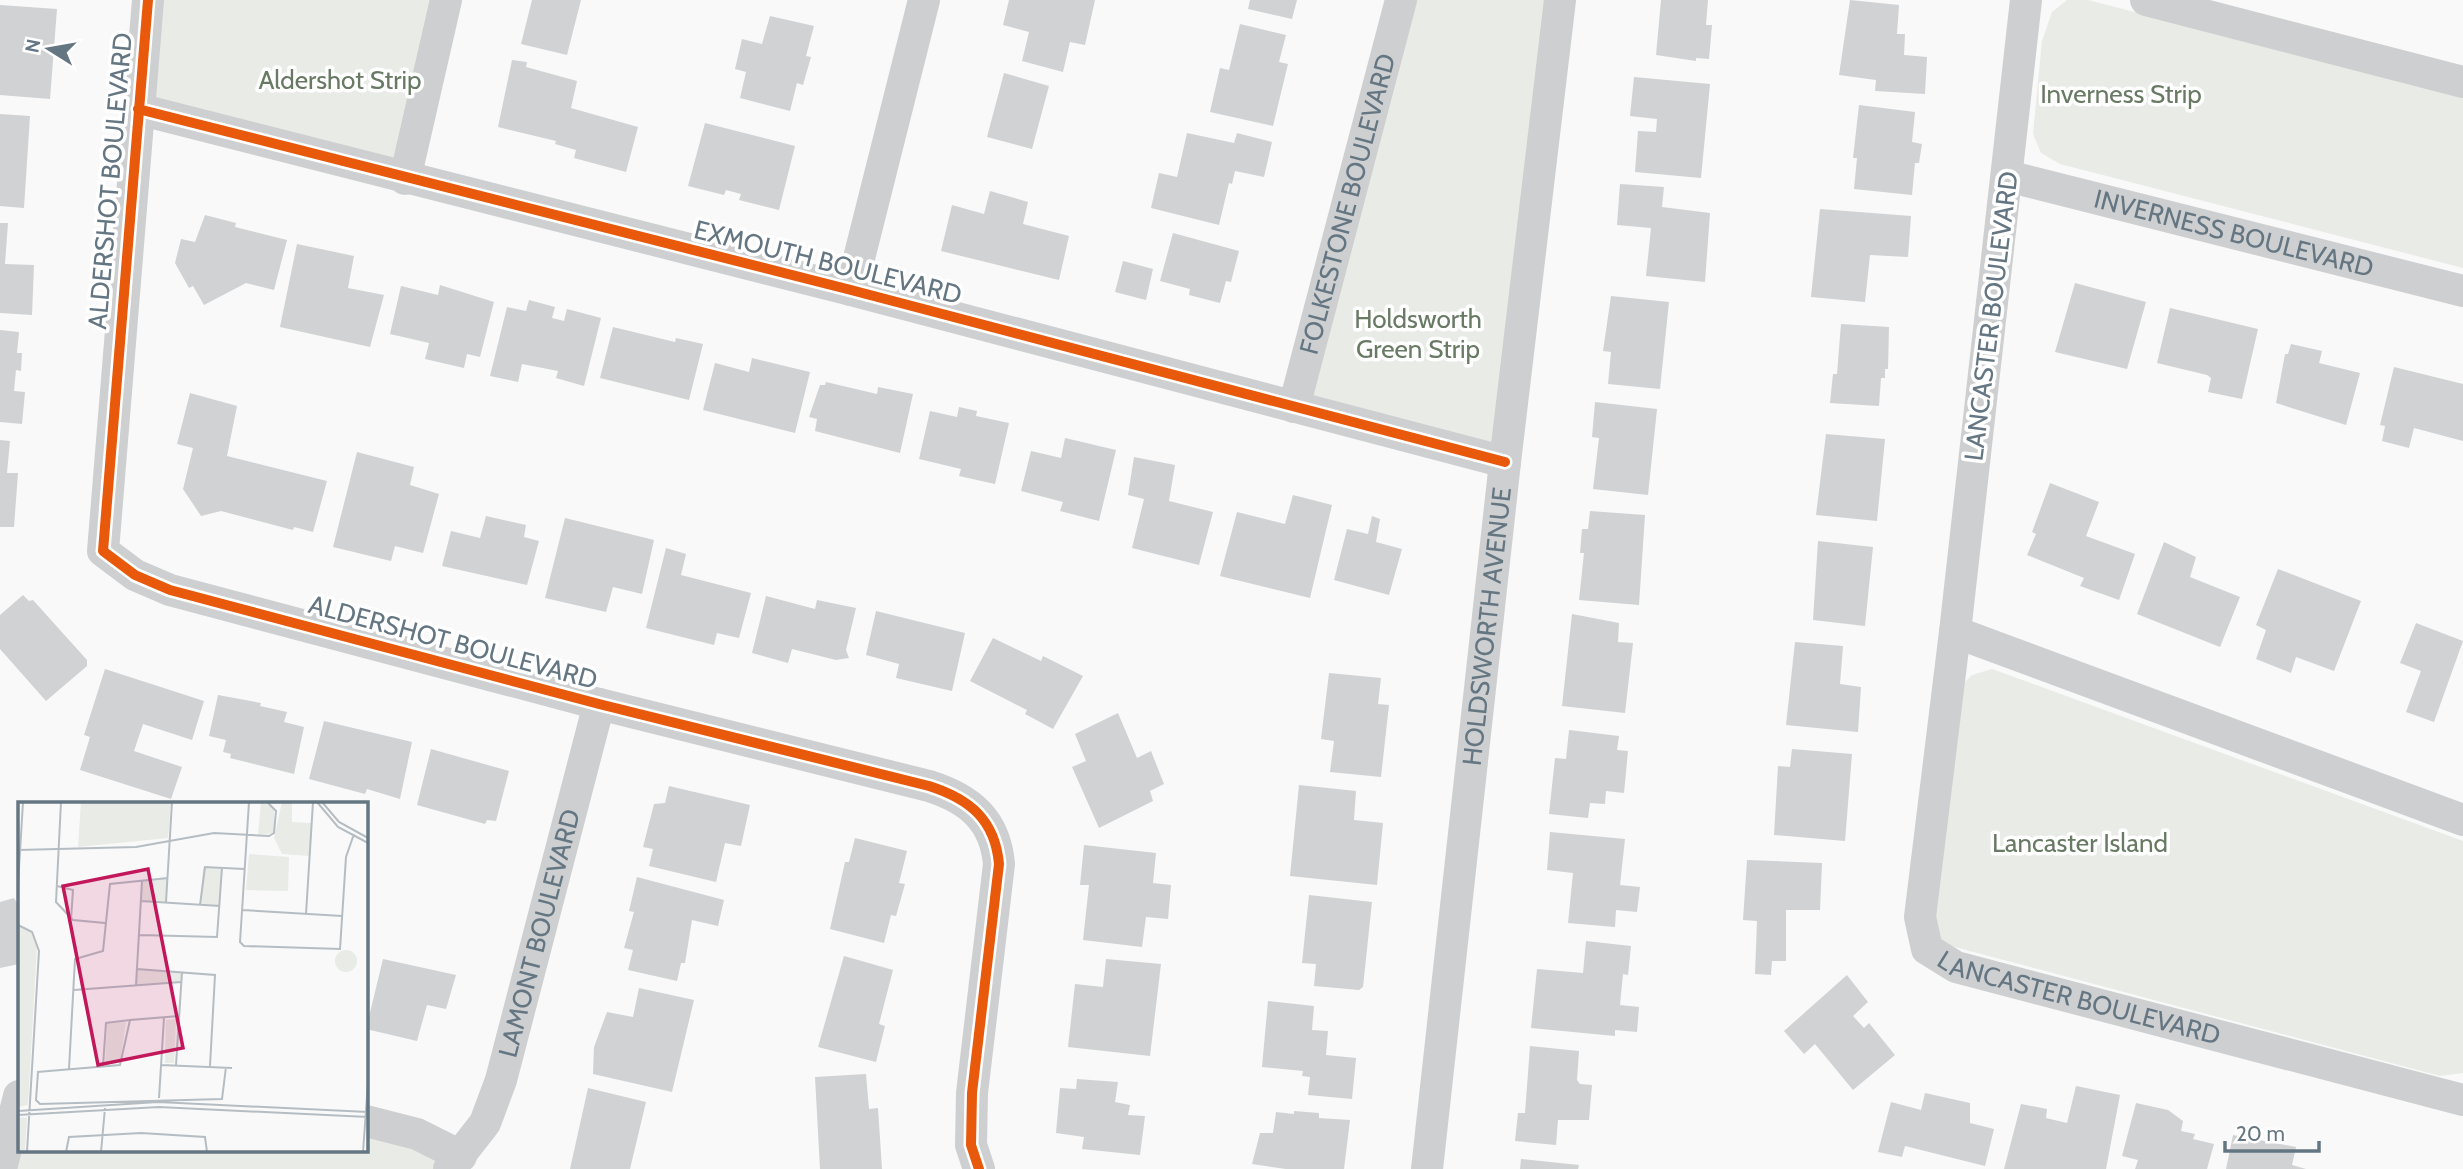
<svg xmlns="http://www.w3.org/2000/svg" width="2463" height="1169" viewBox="0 0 2463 1169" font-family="Cabin,sans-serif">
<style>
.green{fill:#e8ebe6}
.building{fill:#d0d2d3}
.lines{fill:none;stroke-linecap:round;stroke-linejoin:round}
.minor{stroke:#cecfd0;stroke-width:32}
.cycleway-casing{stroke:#fff;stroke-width:15}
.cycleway{stroke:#e8590c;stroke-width:10}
.labels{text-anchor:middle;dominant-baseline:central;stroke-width:7;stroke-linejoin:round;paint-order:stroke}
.park-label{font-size:26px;fill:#687a64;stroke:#fff}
.street-label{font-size:26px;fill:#657683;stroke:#fff}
.inset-road{fill:none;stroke:#b5bdc3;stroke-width:2}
.view{fill:#c2185b;fill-opacity:0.15;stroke:#c2185b;stroke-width:3.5}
.inset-edge{fill:none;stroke:#657683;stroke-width:3.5}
</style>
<rect width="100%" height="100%" fill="#f9f9f9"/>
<path class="green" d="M 148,0 L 446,0 L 405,179 L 138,109 Z
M 1401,0 L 1560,0 L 1505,462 L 1294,407 Z
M 2067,0 L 2088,0 L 2463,97 L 2463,268 L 2060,164 L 2041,153 L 2033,134 L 2042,41 L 2052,12 Z
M 1992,669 L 2463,841 L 2463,1073 L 2440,1076 L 1947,945 L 1939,937 L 1935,910 L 1964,683 L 1972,675 Z
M 366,1121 L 417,1134 L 449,1169 L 1,1169 L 19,1150 L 366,1150 Z"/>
<path class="building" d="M 532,0 L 581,0 L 567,55 L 521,44 Z
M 1009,0 L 1095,0 L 1085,45 L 1070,42 L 1063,72 L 1022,61 L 1029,32 L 1003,25 Z
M 1250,0 L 1297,0 L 1292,19 L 1248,9 Z
M 1661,0 L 1708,0 L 1706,25 L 1712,25 L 1709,59 L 1696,58 L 1696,61 L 1656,55 Z
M 1850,0 L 1899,5 L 1897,34 L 1905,34 L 1904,55 L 1927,57 L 1925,94 L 1875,91 L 1876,80 L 1839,75 Z
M 0,5 L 57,9 L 50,99 L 0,95 Z
M 770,16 L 814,26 L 806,56 L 811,57 L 803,85 L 797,83 L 790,111 L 740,98 L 746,72 L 735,69 L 742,39 L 762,44 Z
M 1240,24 L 1286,35 L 1279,62 L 1288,64 L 1273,126 L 1210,112 L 1220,68 L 1229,70 Z
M 512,60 L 527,62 L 526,67 L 577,81 L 571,108 L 638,127 L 626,172 L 574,158 L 576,150 L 555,144 L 556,141 L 498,127 Z
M 1004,73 L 1049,86 L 1032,149 L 987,137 Z
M 1634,77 L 1710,84 L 1701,178 L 1635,172 L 1638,131 L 1656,132 L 1657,119 L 1630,116 Z
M 1859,105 L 1915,112 L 1912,142 L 1922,144 L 1919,163 L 1915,163 L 1912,195 L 1854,189 L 1857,158 L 1853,158 Z
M 0,114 L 30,116 L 24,208 L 0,206 Z
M 705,123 L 795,146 L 779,210 L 739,200 L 741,194 L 726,190 L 724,195 L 688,186 Z
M 1187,133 L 1234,143 L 1237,133 L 1272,142 L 1264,177 L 1235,171 L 1232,184 L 1229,183 L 1219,225 L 1151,208 L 1159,173 L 1177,177 Z
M 1620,184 L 1664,187 L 1662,207 L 1710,213 L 1705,282 L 1646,276 L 1651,228 L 1617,225 Z
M 990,191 L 1028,202 L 1023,224 L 1069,236 L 1059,280 L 941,251 L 952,205 L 984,214 Z
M 1820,209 L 1911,216 L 1908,257 L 1870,255 L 1865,302 L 1811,297 Z
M 205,215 L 236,223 L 235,227 L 287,240 L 274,290 L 246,283 L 204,305 L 193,286 L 189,288 L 175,263 L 181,239 L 195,242 Z
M 0,223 L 8,223 L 5,264 L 34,265 L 32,315 L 0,313 Z
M 1173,233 L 1239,251 L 1231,282 L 1226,281 L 1220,303 L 1189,295 L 1190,289 L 1160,281 Z
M 297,244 L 354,256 L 348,288 L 384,295 L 370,347 L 280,327 Z
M 1123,261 L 1153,269 L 1146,300 L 1115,292 Z
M 2075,283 L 2146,302 L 2127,369 L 2055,352 Z
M 440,285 L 494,302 L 480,357 L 467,354 L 464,368 L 425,359 L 429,343 L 390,334 L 401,286 L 438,295 Z
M 1611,296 L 1669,302 L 1660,389 L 1608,384 L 1611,352 L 1603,351 Z
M 529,300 L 555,307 L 552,318 L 564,321 L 567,309 L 601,318 L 584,386 L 556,378 L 558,371 L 522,364 L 518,382 L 490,376 L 507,307 L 526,311 Z
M 2170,308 L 2258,329 L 2242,399 L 2208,392 L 2211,378 L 2207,375 L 2157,363 Z
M 1841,324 L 1889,327 L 1888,369 L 1885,369 L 1885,378 L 1881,378 L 1879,406 L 1830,403 L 1833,374 L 1837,374 Z
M 613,327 L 675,342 L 676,338 L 703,344 L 689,400 L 600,378 Z
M 0,330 L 19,332 L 17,353 L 22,353 L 21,371 L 16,370 L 14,391 L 25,392 L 22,424 L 0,422 Z
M 2291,344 L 2322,351 L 2319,363 L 2360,373 L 2346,425 L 2276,403 L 2285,354 L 2288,354 Z
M 752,358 L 810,372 L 795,433 L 703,410 L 715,363 L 749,372 Z
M 2394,367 L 2463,384 L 2463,441 L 2414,428 L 2409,448 L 2382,441 L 2385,426 L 2380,425 Z
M 826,382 L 877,394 L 878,387 L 913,394 L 900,453 L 815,431 L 817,419 L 809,417 L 820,385 L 825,385 Z
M 190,393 L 237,406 L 227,456 L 327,481 L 313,532 L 294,527 L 293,530 L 221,511 L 201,516 L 183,489 L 193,448 L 177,444 Z
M 1595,402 L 1657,409 L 1648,495 L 1593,489 L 1599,438 L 1592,437 Z
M 959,407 L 977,411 L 976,416 L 1009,423 L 995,484 L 959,476 L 961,469 L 919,459 L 930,411 L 957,417 Z
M 1826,434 L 1885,439 L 1877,521 L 1816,515 Z
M 1065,438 L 1116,450 L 1099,521 L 1060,511 L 1063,502 L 1021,491 L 1031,451 L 1061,458 Z
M 0,440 L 10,441 L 7,473 L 18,473 L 14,527 L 0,527 Z
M 357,452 L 414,467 L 410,485 L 439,494 L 423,553 L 395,546 L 391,561 L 333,547 Z
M 1134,457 L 1175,465 L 1169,501 L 1213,512 L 1199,565 L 1132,548 L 1144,499 L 1128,495 Z
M 2050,483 L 2099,502 L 2086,536 L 2135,554 L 2119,600 L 2080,586 L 2084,578 L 2027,555 L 2036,534 L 2032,532 Z
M 1293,495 L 1332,505 L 1310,598 L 1220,576 L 1237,512 L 1285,524 Z
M 1590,511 L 1645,515 L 1639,605 L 1579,600 L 1584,553 L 1580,553 L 1582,529 L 1588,529 Z
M 486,516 L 526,525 L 524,537 L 539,541 L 527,585 L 442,566 L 451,531 L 480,538 Z
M 1372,516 L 1380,519 L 1376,542 L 1402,549 L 1389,595 L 1334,580 L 1347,529 L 1368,534 Z
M 565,518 L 654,540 L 642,594 L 613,587 L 606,612 L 545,598 Z
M 1818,541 L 1873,547 L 1865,626 L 1813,620 Z
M 2164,542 L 2196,557 L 2190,577 L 2240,597 L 2220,647 L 2137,614 Z
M 666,548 L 686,554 L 681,575 L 751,593 L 739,638 L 717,633 L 714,645 L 646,628 Z
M 2278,569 L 2361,601 L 2334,671 L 2296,657 L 2291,673 L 2256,659 L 2266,630 L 2256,625 Z
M 23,595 L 29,601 L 33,600 L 87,660 L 87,666 L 46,701 L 0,649 L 0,615 Z
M 766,596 L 815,609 L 817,600 L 856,608 L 846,650 L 849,658 L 836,660 L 792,649 L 788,663 L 752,653 Z
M 876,611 L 965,633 L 952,691 L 896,678 L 899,664 L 866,655 Z
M 1572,614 L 1619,623 L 1618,642 L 1633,643 L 1625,713 L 1562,706 Z
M 2416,623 L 2463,641 L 2434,722 L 2406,712 L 2421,671 L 2400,663 Z
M 993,638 L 1041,661 L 1043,656 L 1083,676 L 1053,729 L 1025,714 L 1027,710 L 970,681 Z
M 1795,642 L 1843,646 L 1840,684 L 1861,687 L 1858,732 L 1786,725 Z
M 105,669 L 204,701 L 192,740 L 143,724 L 134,751 L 182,767 L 171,799 L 80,770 L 90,737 L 84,735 Z
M 1329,673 L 1381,678 L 1378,704 L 1389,705 L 1381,777 L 1330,772 L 1334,741 L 1321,739 Z
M 218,695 L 261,703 L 260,706 L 287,712 L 284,722 L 304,727 L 294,774 L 230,758 L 231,754 L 223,752 L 226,740 L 209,736 Z
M 1118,713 L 1137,758 L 1151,751 L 1164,784 L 1150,791 L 1153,801 L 1099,828 L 1072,767 L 1086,761 L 1075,734 Z
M 324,721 L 412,742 L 400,799 L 367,789 L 365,794 L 309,779 Z
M 1569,730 L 1619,736 L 1617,750 L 1628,751 L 1624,793 L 1606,791 L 1605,804 L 1590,803 L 1588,818 L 1549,814 L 1555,758 L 1566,759 Z
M 431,749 L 509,771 L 496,821 L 487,820 L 485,824 L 417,805 Z
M 1792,749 L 1852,754 L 1845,841 L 1774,835 L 1778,766 L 1790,767 Z
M 1299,785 L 1356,791 L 1354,820 L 1383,823 L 1377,885 L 1290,876 Z
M 669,786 L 750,805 L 741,846 L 725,843 L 716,882 L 649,866 L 653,849 L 643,847 L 654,804 L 665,803 Z
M 1550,832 L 1625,839 L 1620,885 L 1640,887 L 1637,912 L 1616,910 L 1615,927 L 1568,923 L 1573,873 L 1547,870 Z
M 855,838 L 907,851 L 899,883 L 905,884 L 896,916 L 891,915 L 884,943 L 830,929 L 845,862 L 849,862 Z
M 1084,845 L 1156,853 L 1153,883 L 1171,885 L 1168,919 L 1146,917 L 1142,947 L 1083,940 L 1089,885 L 1080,885 Z
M 1747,860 L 1822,863 L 1820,910 L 1786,910 L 1786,961 L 1772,961 L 1771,975 L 1755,974 L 1757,921 L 1743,920 Z
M 637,877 L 724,900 L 718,926 L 692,920 L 685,963 L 681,963 L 677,981 L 628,970 L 633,950 L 624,948 L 634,912 L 629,911 Z
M 1309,895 L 1372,902 L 1363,987 L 1359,990 L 1314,986 L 1316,964 L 1302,963 Z
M 14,898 L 19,906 L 19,964 L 0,968 L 0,902 Z
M 1586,941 L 1631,946 L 1628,975 L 1623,974 L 1620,1005 L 1639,1007 L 1637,1032 L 1615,1030 L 1615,1036 L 1531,1028 L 1537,969 L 1583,973 Z
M 844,956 L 893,970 L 879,1024 L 885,1026 L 876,1062 L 818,1047 Z
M 383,959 L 456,975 L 446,1009 L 427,1005 L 417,1041 L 366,1029 Z
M 1106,959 L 1161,964 L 1150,1056 L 1068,1047 L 1075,984 L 1103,987 Z
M 1847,975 L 1868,1002 L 1853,1016 L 1864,1028 L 1869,1023 L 1895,1055 L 1853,1090 L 1815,1044 L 1804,1054 L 1784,1031 Z
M 639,988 L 694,1000 L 672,1092 L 593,1074 L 594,1047 L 607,1012 L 633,1017 Z
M 1268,1001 L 1314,1006 L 1312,1030 L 1328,1031 L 1326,1055 L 1356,1058 L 1352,1099 L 1308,1095 L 1310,1077 L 1302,1076 L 1303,1071 L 1262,1067 Z
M 1530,1046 L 1579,1051 L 1577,1080 L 1580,1084 L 1592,1085 L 1589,1120 L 1558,1120 L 1556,1145 L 1515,1141 L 1518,1113 L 1525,1113 Z
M 866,1074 L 869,1109 L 878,1108 L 882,1169 L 820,1169 L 815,1077 Z
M 1077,1079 L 1118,1082 L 1115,1102 L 1130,1105 L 1128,1115 L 1145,1116 L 1140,1155 L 1082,1149 L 1084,1137 L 1056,1133 L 1060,1088 L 1076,1089 Z
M 2076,1086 L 2120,1095 L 2106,1169 L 2004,1169 L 2021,1104 L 2047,1109 L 2046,1118 L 2067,1123 Z
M 588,1088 L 646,1102 L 630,1169 L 570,1169 Z
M 1925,1093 L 1970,1103 L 1970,1123 L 1994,1129 L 1985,1166 L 1905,1146 L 1902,1157 L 1878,1152 L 1891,1102 L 1921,1110 Z
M 2136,1103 L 2168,1110 L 2183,1121 L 2181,1131 L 2195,1134 L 2193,1139 L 2214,1144 L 2207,1169 L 2135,1169 L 2138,1160 L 2122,1156 Z
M 1294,1111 L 1319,1113 L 1319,1118 L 1350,1120 L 1344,1169 L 1286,1169 L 1252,1164 L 1260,1133 L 1273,1133 L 1276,1112 L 1294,1114 Z
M 2233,1135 L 2296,1147 L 2292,1165 L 2306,1169 L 2226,1169 Z
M 1521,1159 L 1579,1165 L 1578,1169 L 1520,1169 Z"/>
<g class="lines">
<g class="minor">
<path d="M 148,0 L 103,551 L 135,575 L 170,590 L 599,704 L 929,786 C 970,799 995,820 999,864 L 972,1093 L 971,1145 L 979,1169"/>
<path d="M 2026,0 L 1955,632 L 2463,820"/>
<path d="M 2146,0 L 2463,82"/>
<path d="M 138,109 L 851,290 L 1505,462"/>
<path id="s1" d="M 2007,176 L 2463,291"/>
<path d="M 405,179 L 446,0"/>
<path d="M 851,290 L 924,0"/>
<path id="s2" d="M 1294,407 L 1401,0"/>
<path id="s3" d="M 1955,632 L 1920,917 L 1927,949 L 1956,967 L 2463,1100"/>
<path d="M 366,1121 L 417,1134 L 461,1156"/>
<path d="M 1,1169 L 19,1096"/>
<path id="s4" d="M 449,1169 L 485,1123 L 501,1080 L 599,704"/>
<path id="s5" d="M 1427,1169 L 1505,462 L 1560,0"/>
</g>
<g class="cycleway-casing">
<path id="cycleway" d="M 148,0 L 103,551 L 135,575 L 170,590 L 599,704 L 929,786 C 970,799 995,820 999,864 L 972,1093 L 971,1145 L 979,1169
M 138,109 L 851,290 L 1505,462"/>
</g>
<use href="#cycleway" class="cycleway"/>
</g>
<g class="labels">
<g class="park-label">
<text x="340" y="80">Aldershot Strip</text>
<text x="2121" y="94">Inverness Strip</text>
<text x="1418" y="319">Holdsworth<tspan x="1418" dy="30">Green Strip</tspan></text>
<text x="2080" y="843">Lancaster Island</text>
</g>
<g class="street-label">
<text transform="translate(110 181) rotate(-85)">ALDERSHOT BOULEVARD</text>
<text stroke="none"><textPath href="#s2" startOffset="210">FOLKESTONE BOULEVARD</textPath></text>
<text stroke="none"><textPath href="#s1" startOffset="234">INVERNESS BOULEVARD</textPath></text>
<text transform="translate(828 262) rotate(14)">EXMOUTH BOULEVARD</text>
<text transform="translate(1991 316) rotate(-83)">LANCASTER BOULEVARD</text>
<text stroke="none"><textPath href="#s5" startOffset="546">HOLDSWORTH AVENUE</textPath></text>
<text transform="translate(453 642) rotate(15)">ALDERSHOT BOULEVARD</text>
<text stroke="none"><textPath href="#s4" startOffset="256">LAMONT BOULEVARD</textPath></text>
<text stroke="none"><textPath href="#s3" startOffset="481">LANCASTER BOULEVARD</textPath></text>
</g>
</g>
<g transform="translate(18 802)">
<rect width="350" height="350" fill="#f9f9f9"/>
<path d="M 63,0 L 153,0 L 150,36 L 60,45 ZM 243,0 L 256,6 L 256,31 L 240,33 ZM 264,0 L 274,0 L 274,20 L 294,21 L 292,54 L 264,52 L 256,36 ZM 231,52 L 271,55 L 270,89 L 228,88 ZM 185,66 L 204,66 L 202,104 L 182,103 ZM 150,76 L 148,100 L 123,99 L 124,79 ZM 0,124 L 13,131 L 19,144 L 10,303 L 0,305 ZM317 159a11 11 0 1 1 22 0a11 11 0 1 1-22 0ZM 119,167 L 164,170 L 163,180 L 118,183 ZM 158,217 L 156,261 L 147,261 L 148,218 ZM 108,220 L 102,261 L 87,262 L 89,222 ZM 0,315 L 9,316 L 7,350 L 0,350 Z" fill="#e8ebe6"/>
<path class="inset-road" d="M 43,0 L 38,100 L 55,118 L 87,121M 231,0 L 222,140 L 226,144 L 322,147 L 328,55 L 336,32M 299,0 L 320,25 L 350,41M 304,0 L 321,20 L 350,36M 0,48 L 118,45 L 196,31 L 251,34 L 256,31 L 258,9 L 249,0M 0,83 L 5,0M 39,84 L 55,88 L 53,117M 123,99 L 202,104M 148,100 L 154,0M 182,103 L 187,65 L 226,67M 224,108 L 324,114M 288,112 L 295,0M 0,123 L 14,130 L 21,149 L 9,350M 121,133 L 199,135 L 204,66M 119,167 L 197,173 L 192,264M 118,183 L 124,79M 56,188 L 163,180M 143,263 L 214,266M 158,263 L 164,170M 85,264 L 88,221 L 112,218M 51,267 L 57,157 L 85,149 L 92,82 L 150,76M 19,270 L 102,263 L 112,218 L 161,214M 20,270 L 18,298 L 22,302 L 204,297 L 208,265M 141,296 L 146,216M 0,309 L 140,300 L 350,310M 0,313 L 141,305 L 350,315M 48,350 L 51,335 L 123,331 L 187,335 L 189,350M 83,350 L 87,306M 345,350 L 350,281"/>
<path class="view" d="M 130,67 L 165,246 L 80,263 L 45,84 Z"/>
<rect width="350" height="350" class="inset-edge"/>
</g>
<g transform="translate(49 49) rotate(281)" stroke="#ffffff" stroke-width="5" paint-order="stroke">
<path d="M0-5L12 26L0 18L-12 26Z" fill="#657683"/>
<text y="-10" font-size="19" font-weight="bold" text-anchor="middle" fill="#657683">N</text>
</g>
<path d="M2225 1141v10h94v-10" fill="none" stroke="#657683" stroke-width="3.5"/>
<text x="2236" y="1141" font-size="21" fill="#657683" stroke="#ffffff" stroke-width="5" paint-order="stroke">20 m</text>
</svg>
